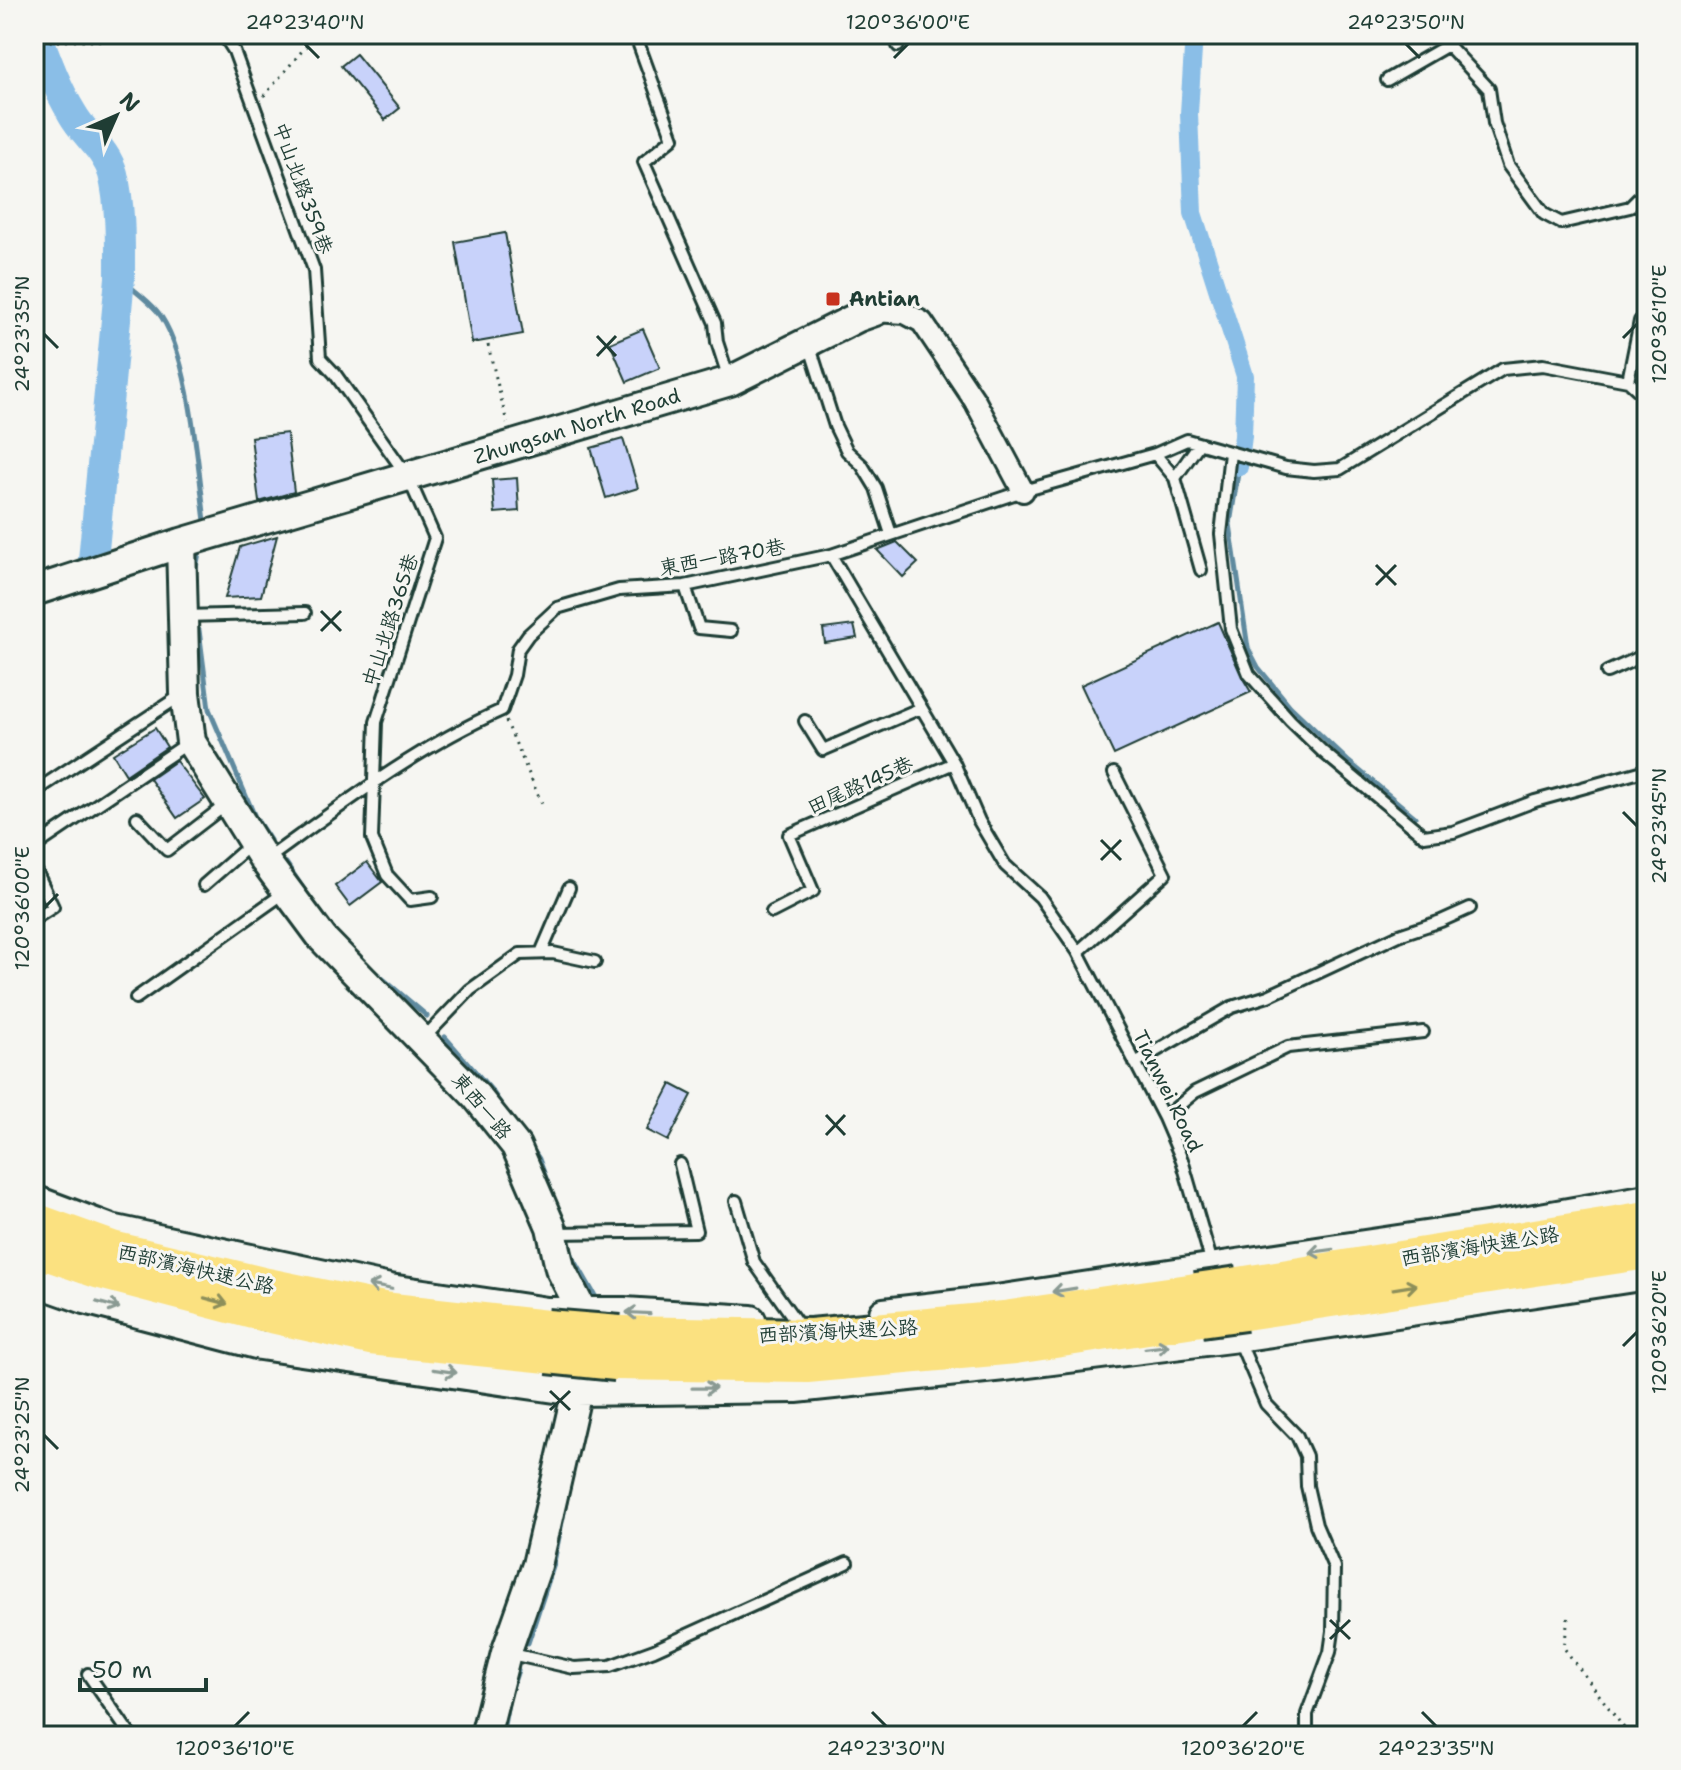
<svg xmlns="http://www.w3.org/2000/svg" width="1681" height="1770" viewBox="0 0 1681 1770" font-family="'Shantell Sans','LXGW WenKai TC',sans-serif">
<style>
.lines{fill:none;stroke-linecap:round;stroke-linejoin:round}
.stream{stroke:#5f8a9f;stroke-width:5}
.canal{stroke:#8abee7;stroke-width:18}
.river{stroke:#8abee7;stroke-width:30}
.building{fill:#c8d2fa;stroke:#1f3d34;stroke-width:2}
.lane-casing{stroke:#1f3d34;stroke-width:16}
.street-casing{stroke:#1f3d34;stroke-width:26}
.secondary-casing{stroke:#1f3d34;stroke-width:34}
.highway-casing{stroke:#1f3d34;stroke-width:42}
.path{stroke:#1f3d34;stroke-width:3;stroke-dasharray:2 6;stroke-linecap:butt}
.lane{stroke:#f6f6f2;stroke-width:10}
.street{stroke:#f6f6f2;stroke-width:20}
.secondary{stroke:#f6f6f2;stroke-width:28}
.highway{stroke:#fbe180;stroke-width:36}
.highway-bridge-casing{stroke:#1f3d34;stroke-width:42;stroke-linecap:butt}
.highway-bridge{stroke:#fbe180;stroke-width:36}
.oneway{stroke:#8a9a93}
.oneway2{stroke:#8d8f5a}
.ticks{fill:none;stroke:#1f3d34;stroke-width:3}
.poi-dot{fill:#c8321e;stroke:#f6f6f2;stroke-width:3}
.labels{text-anchor:middle;dominant-baseline:central;stroke-width:6;stroke-linejoin:round;paint-order:stroke}
.street-label{font-size:20px;fill:#1f3d34;stroke:#f6f6f2}
.poi-label{font-size:20px;font-weight:bold;fill:#1f3d34;stroke:#f6f6f2;text-anchor:start}
.neatline{fill:none;stroke:#1f3d34;stroke-width:3}
.ticks-label{font-size:20px;text-anchor:middle;fill:#1f3d34}
</style>
<rect width="100%" height="100%" fill="#f6f6f2"/>
<filter id="ink" filterUnits="userSpaceOnUse"><feTurbulence type="fractalNoise" baseFrequency=".0125" numOctaves="2"/><feDisplacementMap in="SourceGraphic" scale="16" xChannelSelector="R" yChannelSelector="G"/><feConvolveMatrix kernelMatrix="1 2 1 2 8 2 1 2 1" color-interpolation-filters="sRGB"/></filter>
<g filter="url(#ink)">
<g class="lines">
<path class="stream" d="M 120,278 C 132,289 147,299 157,311 C 190,350 198,468 205,521
M 1239,467 L 1230,524 L 1248,648 L 1258,667 L 1290,706 L 1349,762 L 1415,817
M 195,573 L 199,553
M 199,630 L 209,709 L 255,817 L 270,840
M 286,863 L 311,900
M 370,968 L 427,1016
M 445,1037 L 492,1091 L 511,1119
M 531,1147 L 539,1159 L 551,1192
M 569,1247 L 574,1259 L 598,1301
M 528,1643 L 553,1567 L 570,1482
M 502,1736 L 509,1697 L 518,1670"/>
<path class="canal" d="M 1194,34 L 1189,113 L 1193,213 L 1245,376 L 1243,436 L 1239,467"/>
<path class="river" d="M 37,34 C 47,61 57,88 72,113 C 84,135 106,149 113,174 C 121,207 120,244 120,278 L 93,560"/>
</g>
<path class="building" d="M 356,54 L 400,108 L 385,120 L 341,66 Z
M 505,233 L 523,334 L 472,343 L 455,242 Z
M 643,329 L 660,368 L 627,382 L 610,343 Z
M 287,433 L 294,492 L 259,502 L 251,437 Z
M 623,439 L 638,488 L 606,498 L 591,448 Z
M 517,478 L 519,511 L 495,513 L 492,480 Z
M 277,536 L 261,596 L 225,598 L 240,547 Z
M 897,542 L 918,563 L 903,577 L 877,550 Z
M 1218,622 L 1242,677 L 1251,692 L 1114,755 L 1081,685 Z
M 854,625 L 857,638 L 825,643 L 823,629 Z
M 155,728 L 167,747 L 126,775 L 113,754 Z
M 176,761 L 205,799 L 177,818 L 150,779 Z
M 367,862 L 382,882 L 350,906 L 335,886 Z
M 671,1084 L 692,1095 L 668,1141 L 647,1130 Z"/>
<g class="lines">
<g class="lane-casing">
<path id="lane" d="M 223,34 L 234,51 L 314,270 L 320,358 L 335,374 L 408,477 L 435,538 L 376,722 L 372,838 L 387,875 L 410,900 L 432,897
M 635,34 L 673,138 L 644,162 L 715,323 L 717,342 L 729,379
M 896,34 L 898,46
M 1387,80 L 1448,45 L 1489,89 L 1494,123 L 1508,165 L 1544,214 L 1561,223 L 1630,207 L 1647,190
M 809,344 L 835,426 L 847,451 L 862,465 L 876,488 L 891,534
M 1628,381 L 1640,321 L 1647,314
M 1199,444 L 1175,478 L 1201,570
M 1230,453 L 1221,534 L 1231,629 L 1249,674 L 1290,720 L 1323,752 L 1424,836 L 1453,832 L 1535,801 L 1647,770
M 1155,454 L 1175,478
M 831,555 L 954,763 L 979,821 L 1005,865 L 1040,897 L 1078,952 L 1164,1118 L 1182,1160 L 1213,1267
M 685,586 L 699,628 L 731,631
M 183,616 L 305,613
M 1607,672 L 1647,654
M 805,721 L 823,750 L 921,708
M 34,792 L 183,694
M 137,818 L 167,850 L 228,803
M 34,847 L 188,743
M 266,860 C 342,805 416,748 502,710 L 514,675 L 518,649 L 528,635 L 557,608 L 619,590 L 685,586 L 831,555 L 1023,491 L 1155,454 L 1187,440 L 1286,468 L 1314,471 L 1340,469 L 1503,369 L 1543,365 L 1628,381 L 1647,398
M 34,866 L 53,907 L 34,919
M 204,885 L 250,845
M 772,912 L 813,891 L 789,835 L 954,763
M 1078,952 L 1165,874 L 1114,773
M 541,953 L 569,888
M 136,998 L 284,893
M 424,1038 L 470,990 L 520,954 L 553,953 L 595,962
M 1135,1063 L 1232,1007 L 1268,996 L 1399,935 L 1441,921 L 1470,908
M 1164,1118 L 1195,1092 L 1288,1047 L 1423,1032
M 736,1201 L 754,1262 L 797,1323
M 555,1233 L 696,1231 L 680,1164
M 1238,1338 L 1266,1404 L 1297,1436 L 1306,1456 L 1307,1486 L 1316,1525 L 1334,1567 L 1333,1631 L 1330,1652 L 1307,1714 L 1307,1736
M 507,1653 L 574,1668 L 610,1666 L 654,1650 L 847,1563
M 88,1674 L 131,1736"/>
</g>
<g class="street-casing">
<path id="street" d="M 875,311 L 905,313 L 922,322 L 975,401 L 1023,491"/>
</g>
<g class="secondary-casing">
<path id="secondary" d="M 181,543 L 185,693 L 191,742 L 265,861 L 323,939 L 476,1096 L 516,1146 L 551,1227 L 560,1268 L 582,1311 L 582,1327
M 34,591 L 181,543 L 730,381 L 858,317 L 875,311
M 34,1200 L 111,1229 L 390,1289 L 547,1312 L 624,1312 L 751,1320
M 34,1281 L 85,1299 L 260,1345 L 576,1391 L 796,1388 L 1004,1366 L 1238,1337 L 1647,1275
M 884,1313 L 996,1300 L 1506,1224 L 1647,1199
M 485,1736 L 506,1653 L 537,1565 L 581,1373"/>
</g>
<g class="highway-casing">
<path id="highway" d="M 34,1221 L 112,1249 L 267,1286 L 383,1310 L 547,1328
M 34,1248 L 97,1270 L 253,1311 L 370,1337 L 548,1355
M 1239,1285 L 1647,1219
M 1245,1312 L 1647,1251
M 620,1334 L 811,1337 L 1004,1319 L 1196,1291
M 616,1362 L 807,1365 L 1015,1346 L 1201,1318"/>
</g>
<path class="path" d="M 50,41 L 175,40 L 187,34
M 264,96 L 307,45
M 488,345 L 507,423
M 506,721 L 542,804
M 1568,1618 L 1564,1648 L 1630,1736"/>
<use href="#lane" class="lane"/>
<use href="#street" class="street"/>
<use href="#secondary" class="secondary"/>
<use href="#highway" class="highway"/>
<g class="highway-bridge-casing">
<path id="highway-bridge" d="M 1196,1291 L 1239,1285
M 1201,1318 L 1245,1312
M 547,1328 L 620,1334
M 548,1355 L 616,1362"/>
</g>
<use href="#highway-bridge" class="highway-bridge"/>
</g>
<defs><path id="oneway-shaft" d="M-6 0H5M1.5-3L5.5 0L1.5 3" fill="none" stroke-width="1.6" stroke-linecap="round" stroke-linejoin="round" transform="scale(2)"/></defs>
<g class="oneway">
<use href="#oneway-shaft" transform="translate(1321 1251) rotate(172)"/>
<use href="#oneway-shaft" transform="translate(380 1287) rotate(-169)"/>
<use href="#oneway-shaft" transform="translate(1064 1290) rotate(171)"/>
<use href="#oneway-shaft" transform="translate(108 1305) rotate(15)"/>
<use href="#oneway-shaft" transform="translate(638 1313) rotate(-177)"/>
<use href="#oneway-shaft" transform="translate(1157 1347) rotate(-7)"/>
<use href="#oneway-shaft" transform="translate(445 1371) rotate(8)"/>
<use href="#oneway-shaft" transform="translate(704 1388) rotate(-1)"/>
</g>
<g class="oneway2">
<use href="#oneway-shaft" transform="translate(1405 1287) rotate(-9)"/>
<use href="#oneway-shaft" transform="translate(216 1301) rotate(15)"/>
</g>
</g>
<path class="ticks" d="M 305,44 L 319,58M 1406,44 L 1420,58M 894,58 L 908,44M 44,334 L 58,348M 597,336 L 616,356M 1623,338 L 1637,324M 597,356 L 616,336M 1376,565 L 1396,585M 1376,585 L 1396,565M 321,611 L 341,631M 321,631 L 341,611M 1623,812 L 1637,826M 1101,840 L 1121,860M 1101,860 L 1121,840M 44,908 L 58,894M 826,1115 L 845,1135M 826,1135 L 845,1115M 1623,1346 L 1637,1332M 550,1391 L 570,1410M 550,1410 L 570,1391M 44,1435 L 58,1449M 1330,1620 L 1350,1639M 1330,1639 L 1350,1620M 872,1712 L 886,1726M 1422,1712 L 1436,1726M 235,1726 L 249,1712M 1243,1726 L 1257,1712"/>
<rect class="poi-dot" x="825" y="291" width="16" height="16" rx="4"/>
<g class="labels">
<g class="street-label">
<text transform="translate(303 188) rotate(70)">中山北路359巷</text>
<text transform="translate(577 426) rotate(-17)">Zhungsan North Road</text>
<text transform="translate(722 557) rotate(-10)">東西一路70巷</text>
<text transform="translate(390 620) rotate(-72)">中山北路365巷</text>
<text transform="translate(860 785) rotate(-24)">田尾路145巷</text>
<text transform="translate(1168 1091) rotate(64)">Tianwei Road</text>
<text transform="translate(482 1106) rotate(50)">東西一路</text>
<text transform="translate(1480 1246) rotate(-9)">西部濱海快速公路</text>
<text transform="translate(196 1269) rotate(13)">西部濱海快速公路</text>
<text transform="translate(838 1331) rotate(-3)">西部濱海快速公路</text>
</g>
<g class="poi-label">
<text x="849" y="299">Antian</text>
</g>
</g>
<rect width="1681" height="1770" fill="none" stroke="#f6f6f2" stroke-width="88"/>
<g transform="translate(116 116) rotate(45)" stroke="#f6f6f2" stroke-width="6" paint-order="stroke">
<path d="M0-6L14 30L0 20L-14 30Z" fill="#1f3d34"/>
<text y="-12" font-size="22" font-weight="bold" text-anchor="middle" fill="#1f3d34">N</text>
</g>
<path d="M80 1678v12h126v-12" fill="none" stroke="#1f3d34" stroke-width="4"/>
<text x="92" y="1678" font-size="24" fill="#1f3d34" stroke="#f6f6f2" stroke-width="6" paint-order="stroke">50 m</text>
<rect x="44" y="44" width="1593" height="1682" class="neatline"/>
<g class="ticks-label">
<text x="305" y="29">24°23'40"N</text>
<text x="908" y="29">120°36'00"E</text>
<text x="1406" y="29">24°23'50"N</text>
<text transform="translate(1659 324) rotate(-90)" y="7">120°36'10"E</text>
<text transform="translate(22 334) rotate(-90)" y="7">24°23'35"N</text>
<text transform="translate(1659 826) rotate(-90)" y="7">24°23'45"N</text>
<text transform="translate(22 908) rotate(-90)" y="7">120°36'00"E</text>
<text transform="translate(1659 1332) rotate(-90)" y="7">120°36'20"E</text>
<text transform="translate(22 1435) rotate(-90)" y="7">24°23'25"N</text>
<text x="235" y="1755">120°36'10"E</text>
<text x="886" y="1755">24°23'30"N</text>
<text x="1243" y="1755">120°36'20"E</text>
<text x="1436" y="1755">24°23'35"N</text>
</g>
</svg>
